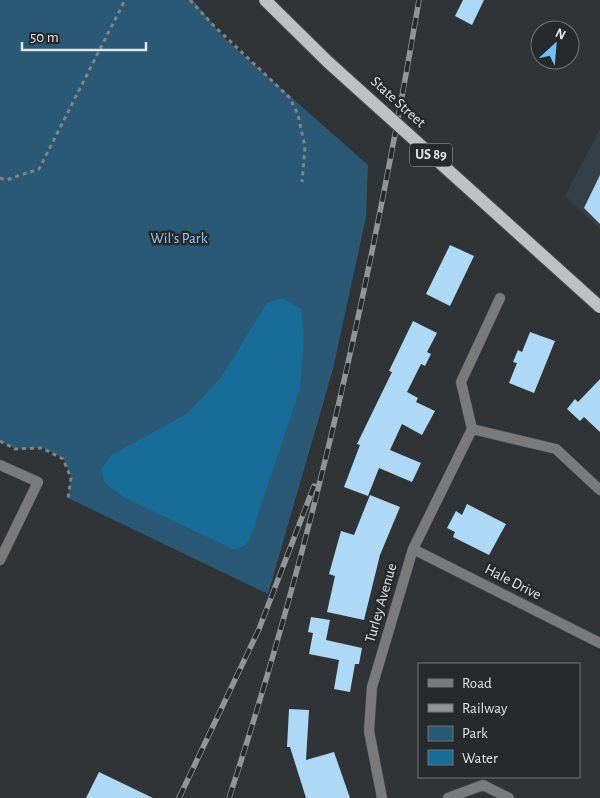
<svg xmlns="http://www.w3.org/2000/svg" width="600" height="798" viewBox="0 0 600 798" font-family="'Alegreya Sans',sans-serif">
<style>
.built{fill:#363f45}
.green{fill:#2a5976}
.water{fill:#186c98}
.building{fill:#add9f6}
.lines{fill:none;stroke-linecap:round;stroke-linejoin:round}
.lane-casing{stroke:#4d5052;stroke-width:11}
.street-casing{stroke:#4d5052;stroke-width:11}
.path{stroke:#808385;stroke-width:3;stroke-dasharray:4 4;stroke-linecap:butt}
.lane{stroke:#787a7c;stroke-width:10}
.street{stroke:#787a7c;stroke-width:10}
.rail-casing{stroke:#929597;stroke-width:5.5}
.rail{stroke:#262a2c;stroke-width:4;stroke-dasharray:11;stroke-linecap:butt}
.primary-bridge-casing{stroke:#4d5052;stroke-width:14;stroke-linecap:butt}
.primary-bridge{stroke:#bdc1c4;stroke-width:12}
.labels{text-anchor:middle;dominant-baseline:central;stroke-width:5;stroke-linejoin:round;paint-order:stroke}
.shield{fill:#262a2c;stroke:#aaadaf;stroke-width:1}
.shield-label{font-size:14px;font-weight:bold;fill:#e3e5e7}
.street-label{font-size:15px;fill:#e3e5e7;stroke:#262a2c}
.park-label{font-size:15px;fill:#93ccf2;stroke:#262a2c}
</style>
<rect width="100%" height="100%" fill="#303436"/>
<path class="built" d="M 600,129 L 600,229 L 565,196 Z"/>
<path class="green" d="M 0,0 L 193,0 L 224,38 L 368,165 L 366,217 L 333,369 L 268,594 L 68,498 L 71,478 L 63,458 L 42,448 L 15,449 L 0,441 Z"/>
<path class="water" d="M 282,298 L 301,309 L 304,341 L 300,388 L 250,539 L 243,547 L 233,549 L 125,498 L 105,483 L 101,470 L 110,456 L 188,413 L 222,376 L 267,303 Z"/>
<path class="building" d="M 463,0 L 484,0 L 472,25 L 455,16 Z
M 600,175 L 600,224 L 584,208 Z
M 450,245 L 474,256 L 450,306 L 426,294 Z
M 413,321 L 437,333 L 427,352 L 431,354 L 425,366 L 421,364 L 407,392 L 418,398 L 416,402 L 435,411 L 422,435 L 402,424 L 390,450 L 421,463 L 412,482 L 379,468 L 368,496 L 344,487 L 360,445 L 357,444 L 392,372 L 389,371 Z
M 530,332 L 555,341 L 534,393 L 509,383 L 517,363 L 513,362 L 518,350 L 522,352 Z
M 600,379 L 600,432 L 584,417 L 580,421 L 567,409 L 575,399 L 578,402 Z
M 370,495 L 400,507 L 380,555 L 364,620 L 327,612 L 335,576 L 329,574 L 341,531 L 354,535 Z
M 467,504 L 506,524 L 489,555 L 453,537 L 455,532 L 447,528 L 456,511 L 462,515 Z
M 311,617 L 330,620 L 326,640 L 362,648 L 359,664 L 355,664 L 350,692 L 334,689 L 339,660 L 309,654 L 313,633 L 308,632 Z
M 289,709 L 309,710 L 306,760 L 334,752 L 350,798 L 306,798 L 290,747 L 287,747 Z
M 99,772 L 153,798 L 86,798 Z"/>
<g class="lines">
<g class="lane-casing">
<path id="lane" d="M 500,298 L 461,382 L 472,429 L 556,449 L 600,490"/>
</g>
<g class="street-casing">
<path id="street" d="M 0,465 L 38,482 L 0,560
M 413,549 L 600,643
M 382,798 L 369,731 L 372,687 L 413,549 L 472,429
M 448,798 L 483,785 L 509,798"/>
</g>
<path class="path" d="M 190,0 L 214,26 L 290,98 L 298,115 L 305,147 L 302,182
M 0,178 L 6,180 L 39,169 L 125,0
M 0,441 L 15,449 L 42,448 L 63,459 L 71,478 L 68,498"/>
<use href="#lane" class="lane"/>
<use href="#street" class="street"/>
<g class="rail-casing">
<path id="rail" d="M 179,798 L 259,629 L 314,486
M 229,798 C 315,537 373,270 419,0"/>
</g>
<use href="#rail" class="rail"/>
<g class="primary-bridge-casing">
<path id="primary-bridge" d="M 265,0 L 328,62 L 600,307"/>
</g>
<use href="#primary-bridge" class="primary-bridge"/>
</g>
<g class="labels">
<rect class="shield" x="410" y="143.5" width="42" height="23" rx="4"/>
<g class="shield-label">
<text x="431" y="155">US 89</text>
</g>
<g class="street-label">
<text transform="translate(398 102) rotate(42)">State Street</text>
<text transform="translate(513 582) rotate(27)">Hale Drive</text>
<text transform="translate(381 603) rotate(-74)">Turley Avenue</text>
</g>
<g class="park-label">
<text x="179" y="238">Wil's Park</text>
</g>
</g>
<rect x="418" y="663" width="162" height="115" fill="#262a2c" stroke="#727577"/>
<rect x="428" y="679" width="25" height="8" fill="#787a7c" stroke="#727577"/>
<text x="462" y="688" font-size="15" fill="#e3e5e7">Road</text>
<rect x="428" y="704" width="25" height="8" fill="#929597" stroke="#727577"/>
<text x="462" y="713" font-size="15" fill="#e3e5e7">Railway</text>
<rect x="428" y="726" width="25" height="15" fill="#2a5976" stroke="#727577"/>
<text x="462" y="738" font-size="15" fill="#e3e5e7">Park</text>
<rect x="428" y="750" width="25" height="15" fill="#186c98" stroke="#727577"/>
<text x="462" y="763" font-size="15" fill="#e3e5e7">Water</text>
<g transform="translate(555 45) rotate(26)"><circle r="24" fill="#262a2c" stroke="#727577"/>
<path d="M0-4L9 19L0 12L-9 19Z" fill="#6fc2f4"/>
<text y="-8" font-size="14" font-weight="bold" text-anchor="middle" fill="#e3e5e7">N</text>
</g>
<path d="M22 42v8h124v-8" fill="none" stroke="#e3e5e7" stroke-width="2.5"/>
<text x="30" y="42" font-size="15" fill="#e3e5e7" stroke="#262a2c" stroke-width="4" paint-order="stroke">50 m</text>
</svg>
